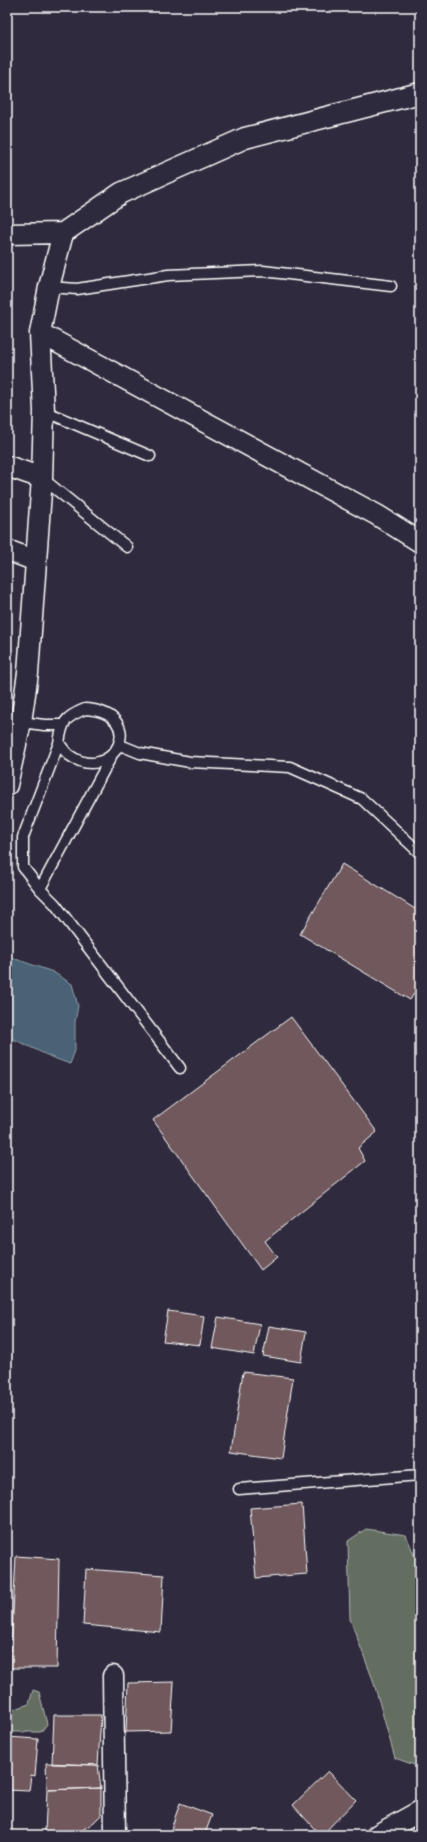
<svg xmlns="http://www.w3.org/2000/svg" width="427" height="1842" viewBox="0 0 427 1842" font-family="Sriracha,sans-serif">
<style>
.green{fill:#636d61;stroke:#b1b6b0}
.water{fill:#4a6275;stroke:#92a1ac}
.building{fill:#6f595d;stroke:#fff}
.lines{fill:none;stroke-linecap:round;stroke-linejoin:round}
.service-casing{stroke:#fff;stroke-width:13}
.minor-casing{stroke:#fff;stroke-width:23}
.service{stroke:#2f2a3d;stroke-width:10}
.minor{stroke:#2f2a3d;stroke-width:20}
</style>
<rect width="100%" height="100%" fill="#2f2a3d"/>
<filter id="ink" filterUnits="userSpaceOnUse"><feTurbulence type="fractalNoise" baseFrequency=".025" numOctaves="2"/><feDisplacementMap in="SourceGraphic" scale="8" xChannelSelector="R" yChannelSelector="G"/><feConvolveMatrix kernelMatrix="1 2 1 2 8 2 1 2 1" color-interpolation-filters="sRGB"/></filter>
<g filter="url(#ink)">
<path class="green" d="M 366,1529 L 406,1535 L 420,1569 L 420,1767 L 395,1758 L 373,1680 L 350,1619 L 348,1541 Z
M 33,1690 L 39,1692 L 47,1724 L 41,1732 L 7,1732 L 7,1712 L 29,1704 Z"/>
<path class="water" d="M 7,956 L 53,972 L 72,984 L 78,1006 L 75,1022 L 75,1051 L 70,1064 L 51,1057 L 7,1036 Z"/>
<path class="building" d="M 342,864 L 420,912 L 420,984 L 410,1000 L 300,934 Z
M 291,1017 L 377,1132 L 358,1148 L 365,1161 L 265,1241 L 277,1257 L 261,1270 L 153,1120 Z
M 168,1311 L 204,1316 L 200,1345 L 163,1341 Z
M 218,1317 L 260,1324 L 254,1355 L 212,1348 Z
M 269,1326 L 306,1332 L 301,1362 L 263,1356 Z
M 243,1372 L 293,1378 L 281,1458 L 231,1451 Z
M 302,1504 L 307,1574 L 256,1578 L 250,1508 Z
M 16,1556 L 59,1559 L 57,1668 L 10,1668 Z
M 86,1569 L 164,1575 L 161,1632 L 83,1625 Z
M 174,1682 L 171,1731 L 126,1732 L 128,1683 Z
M 54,1715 L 101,1715 L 98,1765 L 52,1764 Z
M 7,1737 L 38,1739 L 35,1776 L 31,1775 L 29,1791 L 7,1790 Z
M 46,1763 L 98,1765 L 101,1788 L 47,1790 Z
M 328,1771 L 356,1800 L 322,1835 L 320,1835 L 293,1805 Z
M 101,1788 L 101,1815 L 93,1823 L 79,1832 L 45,1833 L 47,1790 Z
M 180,1803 L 212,1815 L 206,1831 L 216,1835 L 169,1835 Z"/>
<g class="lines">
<g class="service-casing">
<path id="service" d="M 49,287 L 77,289 L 168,275 L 263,271 L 391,286
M 44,411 L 150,456
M 42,478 L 127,547
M 85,709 C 151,713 113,787 69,755 C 65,752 62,747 59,743 C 62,722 65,717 85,709 Z
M 21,722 L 44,725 L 62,725
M 59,743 L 23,837 L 23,867 L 40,889 L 55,904 L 180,1068
M 120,745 L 140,753 L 190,762 L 290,767 L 362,799 L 420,853
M 40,889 L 111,757
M 239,1489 L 420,1475"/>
</g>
<g class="minor-casing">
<path id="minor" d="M 7,234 L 63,233 L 121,193 L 245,138 L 420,93
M 40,333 L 377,515 L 420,542
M 7,466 L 42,478
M 7,550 L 36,561
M 7,785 L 21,722 L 28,673 L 42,478 L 44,411 L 40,333 L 49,287 L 63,233
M 113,1676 L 115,1835
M 377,1835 L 420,1811"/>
</g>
<use href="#service" class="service"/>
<use href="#minor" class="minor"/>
</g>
</g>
<rect width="427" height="1842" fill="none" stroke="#2f2a3d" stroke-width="24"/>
<rect x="12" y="12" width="403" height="1818" fill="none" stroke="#fff" stroke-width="1.5" filter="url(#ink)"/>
</svg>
